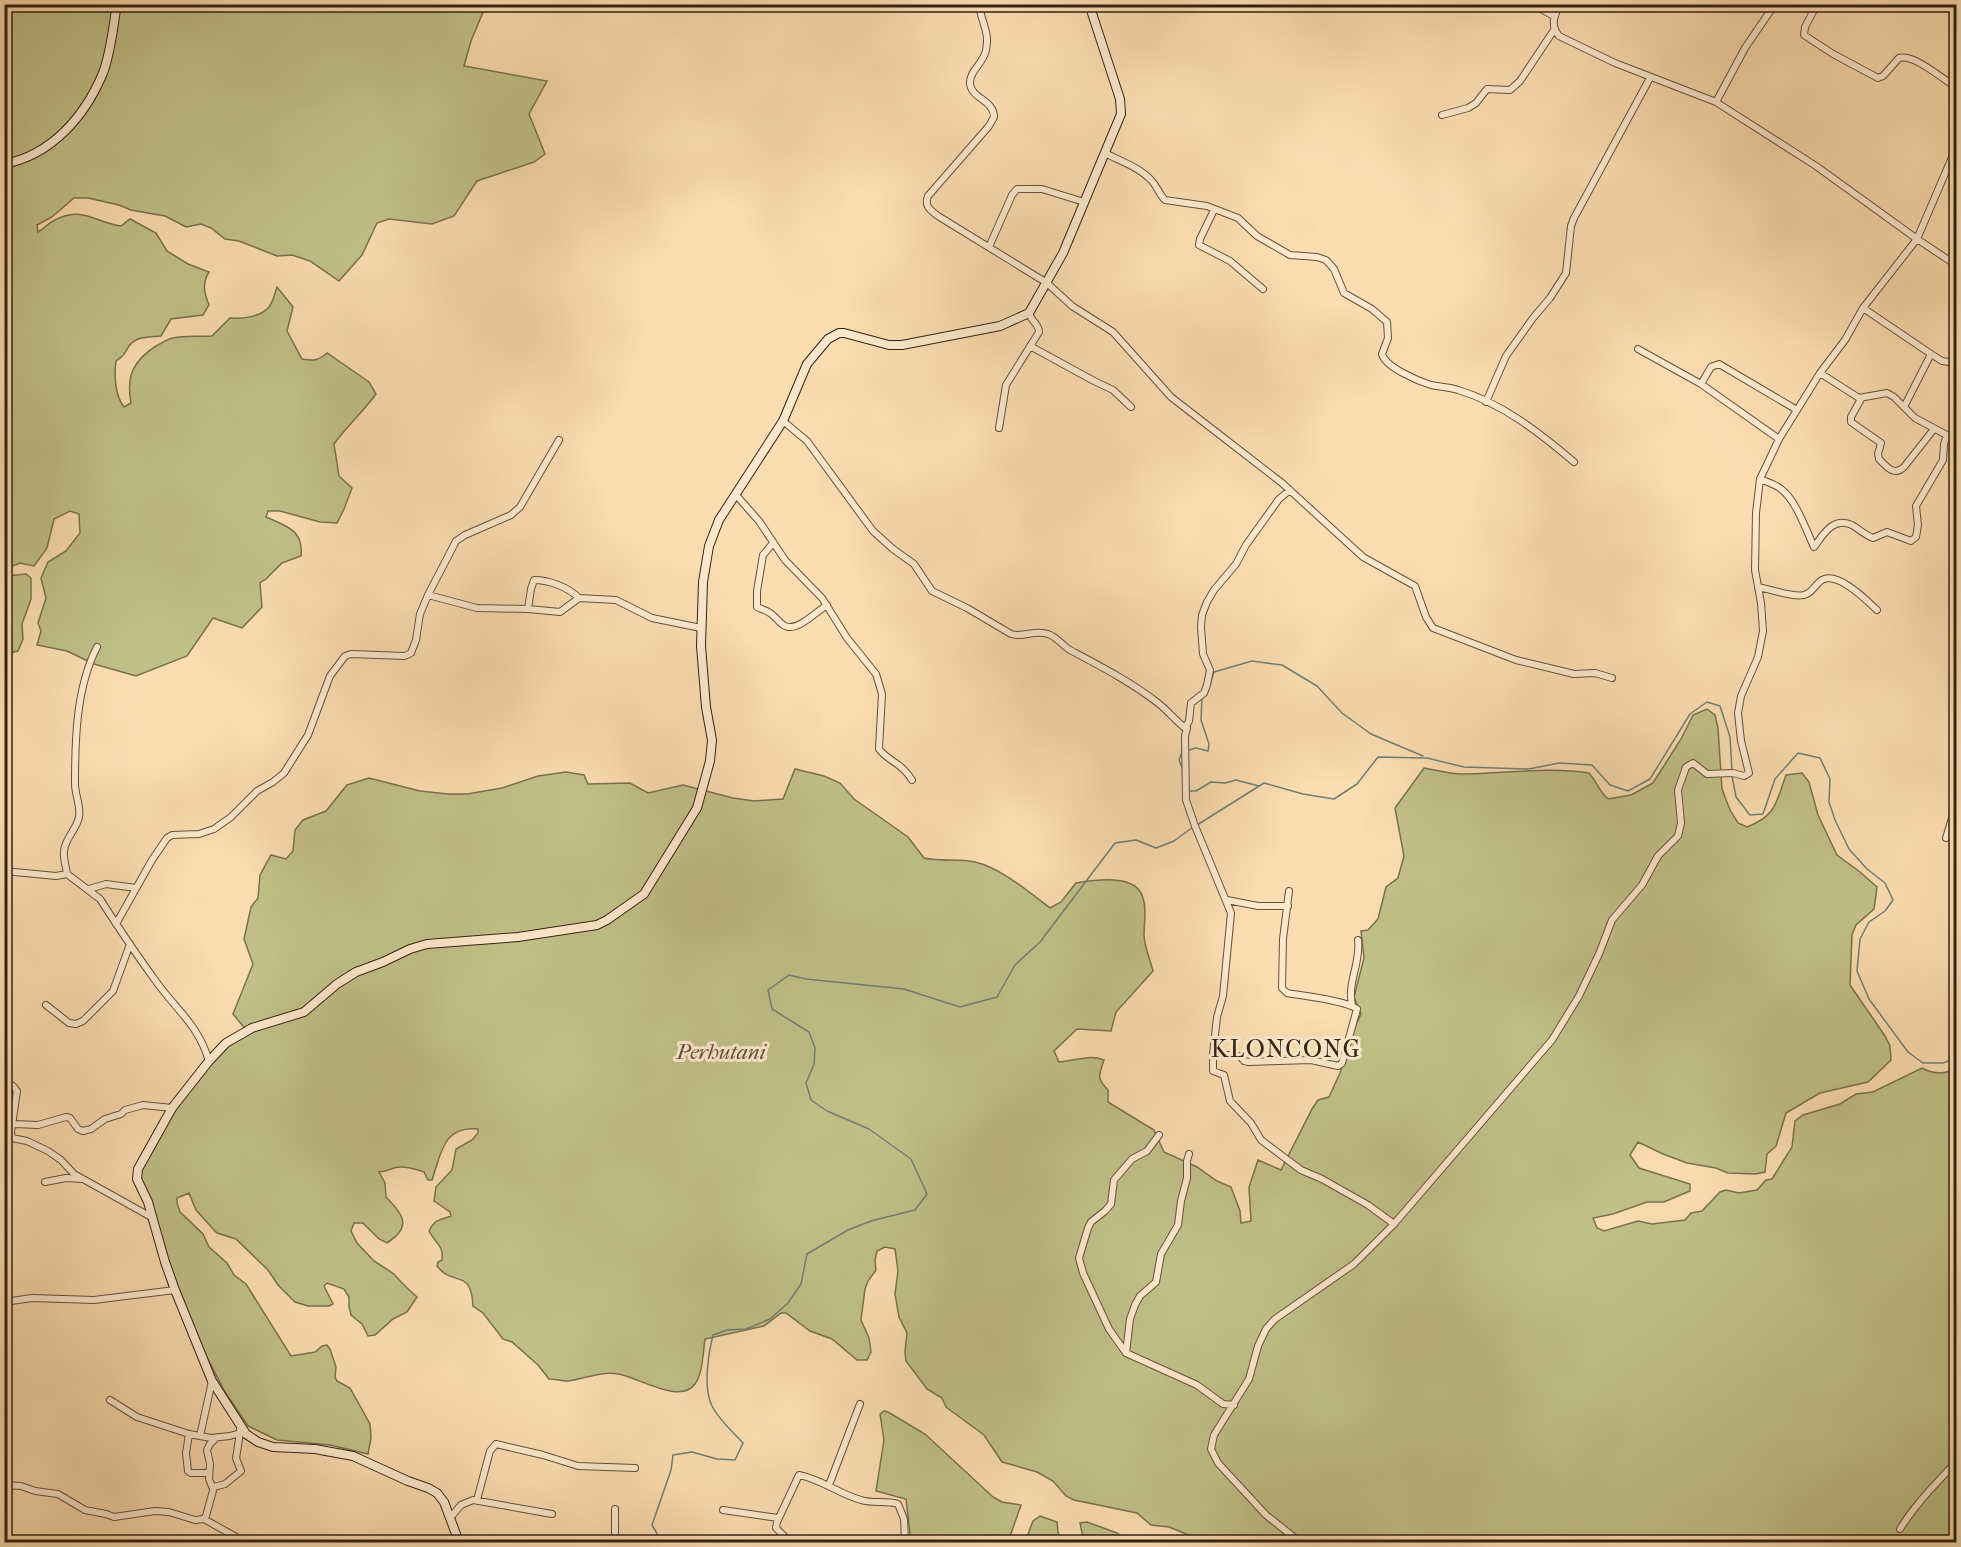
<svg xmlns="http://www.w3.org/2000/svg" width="1961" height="1547" viewBox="0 0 1961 1547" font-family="'IM FELL French Canon',serif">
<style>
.green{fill:#c1c089;stroke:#7a714d;stroke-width:1.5}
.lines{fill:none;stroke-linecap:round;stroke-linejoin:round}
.stream{stroke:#747e6f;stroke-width:1.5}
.street-casing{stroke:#665139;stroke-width:8}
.secondary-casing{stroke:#342211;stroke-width:10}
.street{stroke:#fce9cc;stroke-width:6}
.secondary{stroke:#fce9cc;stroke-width:8}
.labels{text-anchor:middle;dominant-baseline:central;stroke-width:6;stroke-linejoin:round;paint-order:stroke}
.park-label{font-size:21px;font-style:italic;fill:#5e5135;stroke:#fce9cc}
.quarter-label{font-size:24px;letter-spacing:1.5px;fill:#342211;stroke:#fce9cc}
</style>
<rect width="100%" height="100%" fill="#faddb1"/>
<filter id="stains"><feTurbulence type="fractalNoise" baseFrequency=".00333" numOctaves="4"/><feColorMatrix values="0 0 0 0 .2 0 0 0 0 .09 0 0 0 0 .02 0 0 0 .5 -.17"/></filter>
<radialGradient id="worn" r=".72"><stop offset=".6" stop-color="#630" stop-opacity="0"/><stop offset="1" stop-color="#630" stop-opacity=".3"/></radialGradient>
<path class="green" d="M 5,5 L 486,5 L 471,41 L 464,66 L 547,81 L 529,114 L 545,154 L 534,162 L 477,181 L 454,216 L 432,224 L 389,219 L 377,223 L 362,255 L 339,281 L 310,261 L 292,255 L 277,256 L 239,241 L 225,239 L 211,228 L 201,224 L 186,227 L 165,216 L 131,210 L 119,205 L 88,198 L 74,198 L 52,217 L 37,225 L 38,232 C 44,229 47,224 53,221 C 81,205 94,222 121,226 L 130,219 L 156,233 L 167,251 L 188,264 L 209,272 C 202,283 204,293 209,305 L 203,315 L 171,319 L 161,336 C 150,337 136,336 129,346 C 124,354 125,355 116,361 C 114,375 115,396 124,407 L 131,403 C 126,376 133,361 156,346 C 162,343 167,339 173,338 C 186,335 199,337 212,336 L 230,318 C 242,319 261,317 269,307 C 273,302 275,293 277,287 L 293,307 L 287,331 L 302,359 C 313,361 318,361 327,353 L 369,382 L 376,394 C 363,412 347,426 334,444 L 339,476 L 352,488 L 344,509 L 337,523 L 320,522 L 280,511 L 268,511 L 266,517 C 286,526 304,530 301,556 L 282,563 L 266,579 L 260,583 L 262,607 L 242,628 L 213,618 L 187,656 L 136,676 L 94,664 L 67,651 L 37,645 L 41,631 L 38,623 L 46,598 L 41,578 L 48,562 L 66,551 L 80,533 L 79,514 L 70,511 L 54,519 L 47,548 L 34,566 L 20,563 L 5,569 Z
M 26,574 L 31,578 L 31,599 L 22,624 L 23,639 L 18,651 L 5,654 L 5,576 Z
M 1707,709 L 1715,715 L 1718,728 L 1722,789 L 1730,810 L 1738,823 L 1747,827 C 1776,816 1776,803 1786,775 L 1802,773 L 1809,782 L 1818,815 L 1837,855 L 1860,872 L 1877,887 L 1874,909 L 1856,925 L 1852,935 L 1850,985 L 1885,1036 L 1890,1046 L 1891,1060 L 1868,1082 L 1820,1093 L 1786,1113 L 1776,1146 L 1767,1154 L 1765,1172 L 1755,1174 L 1728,1173 L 1716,1168 L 1687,1163 L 1663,1154 L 1638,1142 L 1630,1155 L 1639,1168 L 1690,1184 L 1690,1191 L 1664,1202 L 1647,1202 L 1613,1214 L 1593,1218 L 1597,1228 L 1604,1231 L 1638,1221 L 1652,1224 L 1685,1220 L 1691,1213 L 1702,1211 L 1720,1192 L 1726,1190 L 1739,1193 L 1757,1190 L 1766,1180 L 1772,1179 L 1792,1147 L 1795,1121 L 1803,1115 L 1840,1104 L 1856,1094 L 1873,1092 L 1922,1068 C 1933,1074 1945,1075 1956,1068 L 1956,1542 L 1206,1542 L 1169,1527 L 1151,1525 L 1137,1513 L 1074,1500 L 1066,1496 L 1053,1481 L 1037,1472 L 1002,1462 L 984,1435 L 946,1407 L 942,1398 L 927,1389 L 906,1361 L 905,1352 L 907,1333 L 899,1317 L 895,1294 L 898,1271 L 895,1249 L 885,1247 L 877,1251 L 875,1260 L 876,1270 L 868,1281 L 865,1289 L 861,1320 L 869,1338 L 871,1352 L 867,1360 L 857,1360 L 832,1339 L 810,1331 L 786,1313 L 781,1313 L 764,1326 L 705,1339 C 703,1352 703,1373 695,1384 C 680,1405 638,1377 618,1374 C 600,1371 585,1379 568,1381 C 562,1381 555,1379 549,1379 L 538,1365 L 512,1342 L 503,1339 L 483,1313 L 473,1306 C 471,1267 454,1288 437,1266 L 438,1262 L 442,1260 C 444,1245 435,1243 429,1231 C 435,1219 440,1220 451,1216 L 450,1212 L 434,1201 L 436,1187 L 452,1170 L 456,1149 L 472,1140 L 478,1133 L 478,1129 C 443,1125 441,1154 432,1180 L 428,1180 L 424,1172 C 415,1169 403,1165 394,1168 C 388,1170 385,1172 379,1172 L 385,1183 L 386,1197 C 404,1215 412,1227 387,1243 L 379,1239 L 363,1223 L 354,1223 L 351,1231 L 357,1243 L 374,1261 L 394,1274 L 403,1284 L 417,1297 L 407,1312 L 393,1319 L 375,1335 L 368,1336 L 362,1324 L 351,1315 L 349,1306 L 349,1297 L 344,1289 L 327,1283 L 324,1286 L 333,1304 L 329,1306 L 308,1306 L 295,1302 L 278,1285 L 268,1270 L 236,1239 L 217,1233 L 214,1230 L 196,1210 L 189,1193 L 177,1198 L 177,1203 L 180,1212 L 203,1234 L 209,1247 L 227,1263 L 234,1275 L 246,1284 L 291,1356 L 315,1352 L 322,1346 L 327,1345 L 330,1349 L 336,1367 L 335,1377 L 337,1381 L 350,1388 L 370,1424 L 371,1438 L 368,1454 L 330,1445 L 277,1440 L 248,1426 L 225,1392 L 203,1350 L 179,1294 L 139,1172 L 164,1126 L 195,1083 L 227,1045 L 248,1032 L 233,1014 L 253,964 L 244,939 L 251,907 L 258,898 L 260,875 L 271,855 L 286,859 L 293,851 L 295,830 L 303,820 L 326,811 L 347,785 L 369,778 L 420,791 L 448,794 L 467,794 L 502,788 L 538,776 L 566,772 L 584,775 L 588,784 L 630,783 L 648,793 L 683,785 L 733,798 L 754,801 L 783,799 L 795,769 L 824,776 L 840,783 L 854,799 L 908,837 L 924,858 C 942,862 958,858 975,862 C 1001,868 1029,892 1050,908 L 1061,902 L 1076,883 C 1094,880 1137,873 1143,898 C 1147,910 1144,922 1144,935 C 1144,946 1150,959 1153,971 L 1116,1012 L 1111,1031 L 1077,1029 L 1054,1051 L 1059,1062 C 1075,1061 1088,1054 1104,1060 C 1099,1075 1096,1078 1108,1090 L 1108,1102 L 1154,1130 L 1164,1152 L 1197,1167 L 1217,1181 L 1231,1187 L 1240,1211 L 1241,1223 L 1251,1221 L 1249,1187 L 1258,1160 L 1281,1170 L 1312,1109 L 1318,1100 L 1329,1097 L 1340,1073 L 1354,1029 L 1361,1014 L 1354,997 L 1364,958 L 1361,931 L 1368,930 L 1378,919 L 1386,887 L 1398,878 L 1404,856 L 1395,808 L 1424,768 C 1436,770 1449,774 1461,774 C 1504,774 1547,766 1589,773 C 1597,782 1599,791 1608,799 L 1631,795 L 1653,783 L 1681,739 L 1693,715 Z
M 884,1411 L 888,1412 L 925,1434 L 993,1497 L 1002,1502 L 1021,1505 L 1008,1542 L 911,1542 L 906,1499 L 876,1491 L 884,1440 L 880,1414 Z
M 1040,1516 L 1057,1522 L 1058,1532 L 1062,1542 L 1025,1542 L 1033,1521 Z
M 1087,1522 L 1117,1533 L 1130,1542 L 1084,1542 L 1080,1523 Z"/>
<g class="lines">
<path class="stream" d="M 1208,691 L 1214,672 L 1252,661 L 1282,665 L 1317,686 L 1342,713 L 1371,734 L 1423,756
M 1189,750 L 1196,748 L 1208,751 L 1209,744 L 1201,720 L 1202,699
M 1182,752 L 1179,760 L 1183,770
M 1427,758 L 1464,767 L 1529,769 L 1559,763 L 1592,765 L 1610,785 L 1628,791 L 1650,779 L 1690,714 L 1707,702 L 1720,706 L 1730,737 L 1732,771
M 1732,776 L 1736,797 L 1750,815 L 1763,814 L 1775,779 L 1798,753 L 1820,758 L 1830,779 L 1829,802 L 1835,820 L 1849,849 L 1867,869 L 1885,883 L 1893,900 L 1885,911 L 1869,922 L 1860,939 L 1857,971 L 1869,999 L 1908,1052 L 1923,1063 L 1943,1063 L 1956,1058
M 1190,791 L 1196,791 L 1211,782 L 1225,783 L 1236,780 L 1259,786
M 1197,825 L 1264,783 L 1303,794 L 1334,799 L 1357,784 L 1378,757 L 1426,758
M 662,1542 L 652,1525 L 671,1470 L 673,1455 L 692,1452 L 717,1459 L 735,1460 L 743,1443 C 733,1432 719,1420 712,1406 C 703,1388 708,1354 713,1335 L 727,1330 L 746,1329 L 770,1319 L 788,1303 L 801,1284 L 807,1254 L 848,1230 L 871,1221 L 915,1210 L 927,1194 L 911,1159 L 869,1129 L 827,1111 L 811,1100 L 806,1083 L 814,1064 L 815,1048 L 809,1032 L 772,1009 L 768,990 L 789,975 L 806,979 L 904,989 L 960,1007 L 997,997 L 1015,965 L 1040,942 L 1115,843 L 1136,840 L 1156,848 L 1174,841 L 1193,827"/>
<g class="street-casing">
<path id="street" d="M 979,4 C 981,23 990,31 986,50 C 984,63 969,71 970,84 C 972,99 994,100 994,117 L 989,126 L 928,196 C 924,206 930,210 938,216 L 1047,283 L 1072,306 L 1113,332 L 1171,397 L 1282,483 L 1363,557 L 1415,586 L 1426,617 L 1433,628 L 1516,660 L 1574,674 L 1595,673 L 1612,678
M 1532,4 L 1554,16
M 1817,4 L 1805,27 L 1804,35 L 1833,54 L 1878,78 L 1883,76 L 1899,58 C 1915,54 1942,79 1956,87
M 1716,102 L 1745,48 L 1775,4
M 1442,115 L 1468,108 L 1476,103 L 1487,89 L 1510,90 L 1520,81 L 1554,30
M 1956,148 L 1917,239 L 1956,265
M 1105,153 C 1120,161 1139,167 1151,180 C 1157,186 1159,194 1165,200 L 1207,206 L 1238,218 L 1257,236 L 1290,255 L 1317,257 L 1326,260 L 1334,269 L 1344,293 L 1372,309 L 1387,322 L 1388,338 L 1382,354 C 1385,367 1418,381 1431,385 C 1440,387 1449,387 1458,390 C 1502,403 1540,433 1574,462
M 1214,210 L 1200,239 L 1199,245 L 1230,261 L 1263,289
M 989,247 L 1012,195 L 1017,189 L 1042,189 L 1084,202
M 1863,308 L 1931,354 L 1904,407
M 1030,346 L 1094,381 L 1113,390 L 1131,407
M 1638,349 L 1701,384 L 1779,439
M 1931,354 L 1942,361 L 1956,363
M 1820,373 L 1859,398 L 1887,393 L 1894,397 L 1915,418 L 1956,440
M 1701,384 L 1711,367 L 1719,364 L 1797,410
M 1861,399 L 1851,417 L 1851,422 L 1881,443 L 1878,454 L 1879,459 C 1886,466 1894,477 1904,467 L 1934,429
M 1486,402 L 1506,356 L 1533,318 L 1550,298 L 1566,273 L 1571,226 L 1574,218 L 1650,78
M 783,421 L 807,441 L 873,531 L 893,549 L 914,564 L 932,591 L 967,608 L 1011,634 C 1024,638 1035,629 1048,634 C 1057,637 1062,645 1070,650 C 1100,666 1131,682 1158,703 C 1168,711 1176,721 1185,728 L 1189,721 L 1191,703 L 1204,693 L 1207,685 L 1210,670 L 1203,654 L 1201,627 L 1202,615 L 1207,602 L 1214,590 L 1236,564 L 1246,545 L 1279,499 L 1290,490
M 999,428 L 1006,385 L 1039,332 C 1039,324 1031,321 1029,313
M 1760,479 C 1767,482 1775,484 1781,489 C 1796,500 1806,530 1814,547 C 1823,535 1833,516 1852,525 C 1859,529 1865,535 1873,538 L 1887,532 L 1911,541 L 1916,537 L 1918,525 L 1916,506 L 1943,460 L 1944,444 L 1947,435
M 736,495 L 759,521 L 785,560 L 822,598 L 847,638 L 876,674 L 882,694 L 879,749 C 889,762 901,762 912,780
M 773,543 L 763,555 L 757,591 L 757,607 C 761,609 766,610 770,613 C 775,616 779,623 785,626 C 797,632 816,612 827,605
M 1758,587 C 1770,589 1794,598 1804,595 C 1813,593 1815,584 1822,580 C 1838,571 1866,600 1877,610
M 428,595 L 456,541 L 465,535 L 511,515 L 520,507 L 559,440
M 528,609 L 531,589 L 534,580 C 549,580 568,587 579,598
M 1187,728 L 1185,736 L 1186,800 L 1195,826 L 1231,913 L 1223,996 L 1217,1017 L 1213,1054
M 1946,838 L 1956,805
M 4,871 L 56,876 L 67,874 L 100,899 C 118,927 136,954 155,980 C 176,1010 198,1024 209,1061
M 67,874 C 66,866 63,858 64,851 C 65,838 77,829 79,817 C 81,806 75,795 75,784 C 75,740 76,688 97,647
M 89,889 L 106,884 L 136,888
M 1289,891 L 1283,939 L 1282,988 L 1287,993 C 1303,996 1345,1000 1357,1009 L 1342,1063 L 1338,1066 L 1311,1060 L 1249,1062 L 1244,1061 L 1240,1056 L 1213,1054 L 1213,1071 L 1224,1075 L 1230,1101 L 1251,1123 L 1261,1140 L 1301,1170 L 1322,1179 L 1368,1205 L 1394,1224
M 1227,900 L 1258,906 L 1288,906
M 116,924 L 152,860 L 167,838 L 172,835 L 199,834 L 214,829 L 231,817 L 257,791 L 273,782 L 284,773 L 308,735 L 330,676 L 345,656 L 351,654 L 405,656 L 411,653 L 416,640 L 420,614 L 428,595 L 477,608 L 528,609 L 560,612 L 579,598 L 616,600 L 652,618 L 701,628
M 46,1005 L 69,1023 L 76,1024 L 83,1021 L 113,991 L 130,944
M 1352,1005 C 1347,982 1361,963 1358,940
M 4,1082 L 13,1086 L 17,1091 L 11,1132 L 12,1138 L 27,1141 L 48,1151 L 61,1160 L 74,1174 L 153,1218
M 13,1124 L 38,1125 L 66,1117 L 70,1118 L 78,1129 L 83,1131 L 91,1129 L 105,1119 L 121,1114 L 125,1110 L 143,1105 L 172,1108
M 1159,1135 L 1147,1151 L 1132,1159 L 1114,1180 L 1111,1204 L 1105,1211 L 1091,1222 L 1088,1228 L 1079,1258 L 1083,1273 L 1109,1329 L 1126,1353 L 1197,1385 L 1223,1404 L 1234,1405
M 45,1182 L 66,1178 L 82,1179
M 1956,1233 L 1955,1272 L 1956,1284
M 4,1302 L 32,1298 L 94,1300 L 175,1290
M 1126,1353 L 1130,1319 L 1135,1305 L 1140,1296 L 1156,1282 L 1161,1254 L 1178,1225 L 1181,1201 L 1187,1178 L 1187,1161 L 1189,1154
M 110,1400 L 137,1417 L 189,1434 L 211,1438 L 230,1436 L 240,1433 L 240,1430
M 189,1434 L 186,1453 L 188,1471 L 191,1473 L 209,1473
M 200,1436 L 212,1381
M 4,1485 L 21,1486 L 35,1491 L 58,1494 L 85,1510 L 106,1514 L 114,1517 L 155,1511 L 169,1512 L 195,1520 L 204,1519 L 206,1516 L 214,1487 L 225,1484 L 241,1471 L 236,1458 L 240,1433
M 829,1485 L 860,1404
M 213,1489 L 209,1479 L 210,1464 L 207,1450 L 210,1444 L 216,1438
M 477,1500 L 490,1451 L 496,1444 L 543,1455 L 578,1466 L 635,1468
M 723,1510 L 778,1518
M 450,1518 L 461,1505 L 473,1500 L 552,1514
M 204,1519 L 245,1542
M 1900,1529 C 1916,1503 1936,1484 1956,1462
M 615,1542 L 615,1509
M 790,1542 L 776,1528 L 777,1522 L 799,1475 C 821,1479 839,1494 861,1500 C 873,1504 886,1500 898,1504 L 904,1519 L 905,1542
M 1300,1542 L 1266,1515 L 1218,1463 L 1211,1449 L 1214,1435 L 1249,1379 L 1258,1346 L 1266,1329 L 1275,1319 L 1354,1264 L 1394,1224 L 1552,1040 L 1579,996 L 1599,954 L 1612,920 L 1642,885 L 1658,856 L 1678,836 L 1681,823 L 1678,790 L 1686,767 L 1693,763 L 1707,774 L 1733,773 L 1744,776 L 1749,773 L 1741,741 L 1738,713 L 1741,696 L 1758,657 L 1763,631 L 1761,603 L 1755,570 L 1756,513 L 1760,479 L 1779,439 L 1820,373 L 1845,340 L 1863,308 L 1917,239 L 1816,166 L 1716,102 L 1615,63 L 1559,36 C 1550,25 1554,16 1560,4"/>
</g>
<g class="secondary-casing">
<path id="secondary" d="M 4,164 C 52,155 85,116 103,73 C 111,52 113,27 117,4
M 459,1542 L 444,1502 L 437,1493 L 428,1488 L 408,1481 L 353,1456 L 315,1449 L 273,1447 L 258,1442 L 246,1434 L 212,1381 L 175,1290 L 165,1262 L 148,1202 L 137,1179 L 138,1169 L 172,1108 L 209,1061 L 226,1043 L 252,1028 L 304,1012 L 337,984 L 356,972 L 383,962 L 410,949 L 427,944 L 518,937 L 597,925 L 607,920 L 644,894 L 697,808 L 710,761 L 712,740 L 706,707 L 701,646 L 703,582 L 709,546 L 719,520 L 783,421 L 807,364 L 828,339 L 839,333 L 844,333 L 889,345 L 902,345 L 1000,326 L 1029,313 L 1063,253 L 1121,114 L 1120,99 L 1089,4"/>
</g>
<use href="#street" class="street"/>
<use href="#secondary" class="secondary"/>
</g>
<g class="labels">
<g class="park-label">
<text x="721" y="1052">Perhutani</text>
</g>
<g class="quarter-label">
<text x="1286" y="1049">KLONCONG</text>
</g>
</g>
<rect width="1961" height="1547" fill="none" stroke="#faddb1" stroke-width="24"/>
<rect x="6" y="6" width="1949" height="1535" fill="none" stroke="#342211" stroke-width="3"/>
<rect x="12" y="12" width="1937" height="1523" fill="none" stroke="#342211" stroke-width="1.5"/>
<rect width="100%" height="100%" filter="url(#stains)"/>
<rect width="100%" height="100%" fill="url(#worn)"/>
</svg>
